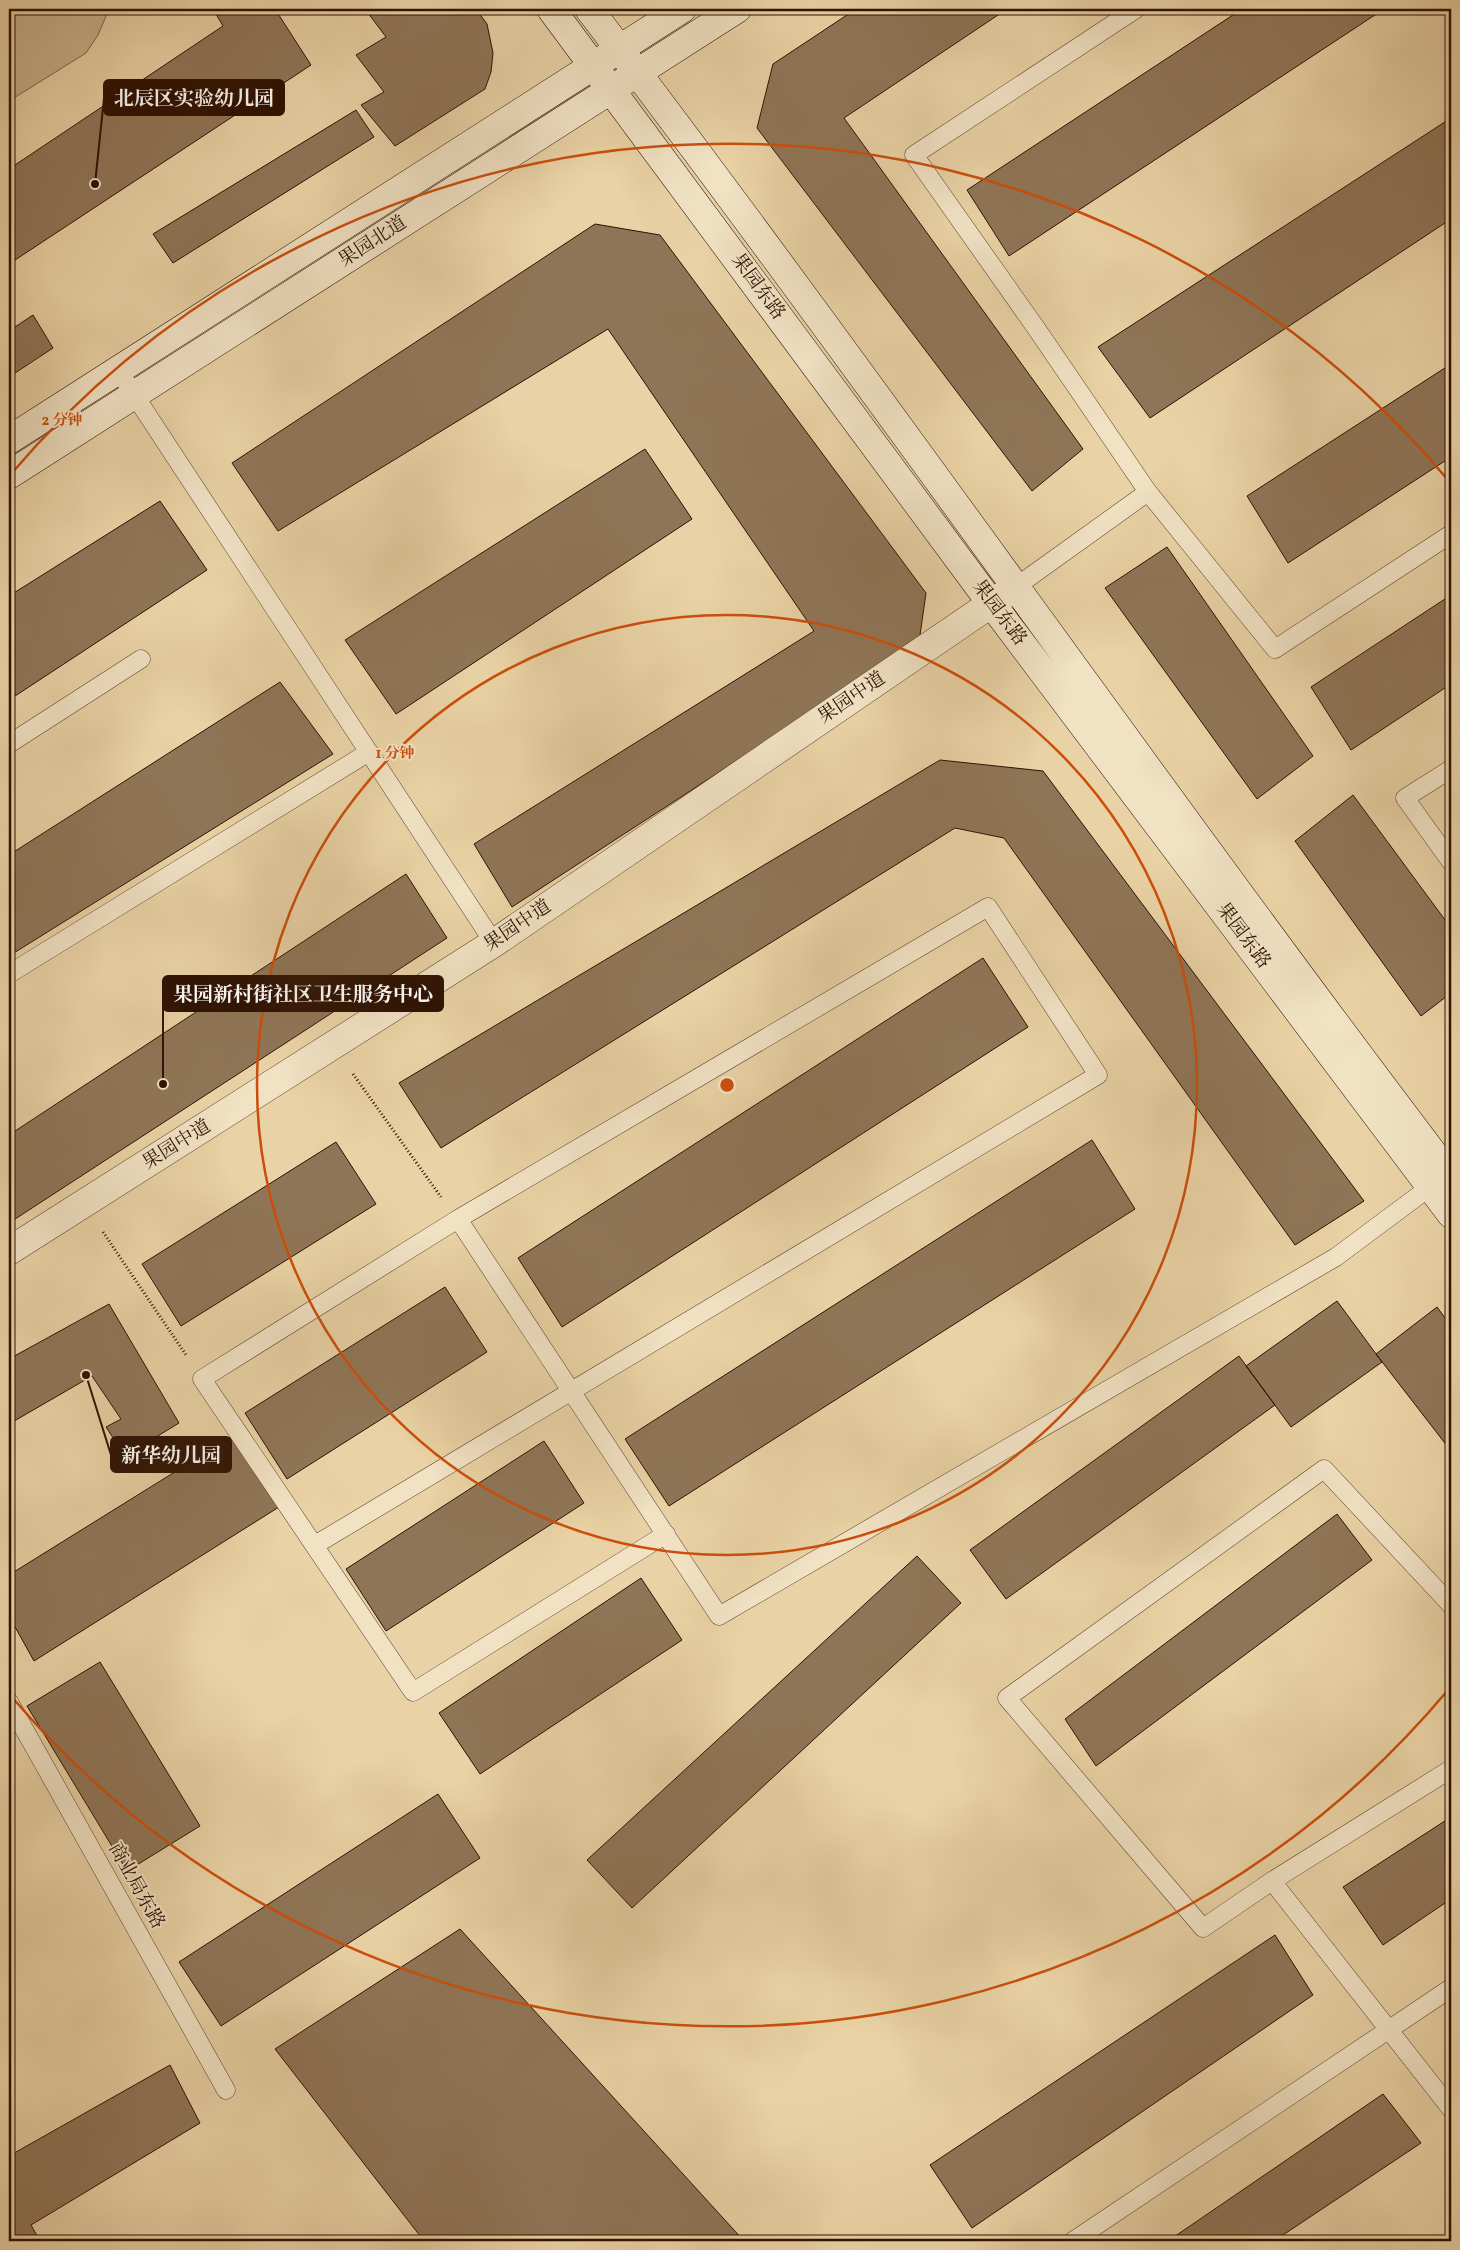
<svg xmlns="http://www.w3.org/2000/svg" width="1460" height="2250" viewBox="0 0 1460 2250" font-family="Vollkorn,'Noto Serif SC',serif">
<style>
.green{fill:#c9b189;stroke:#7b6146}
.building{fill:#8f7557;stroke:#2d1102}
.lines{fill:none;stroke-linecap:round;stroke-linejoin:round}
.lane-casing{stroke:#5c412b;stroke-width:19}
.street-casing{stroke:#5c412b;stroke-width:29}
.secondary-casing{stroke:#2d1102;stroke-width:29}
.path{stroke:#2d1102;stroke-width:3;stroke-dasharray:1 2.5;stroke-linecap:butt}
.lane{stroke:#f1e2c4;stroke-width:18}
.street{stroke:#f1e2c4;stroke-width:28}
.secondary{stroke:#f1e2c4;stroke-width:28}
.ring{fill:none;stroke:#cc4e0a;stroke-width:2.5}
.labels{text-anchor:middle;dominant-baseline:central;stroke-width:4;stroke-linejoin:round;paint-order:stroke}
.street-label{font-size:19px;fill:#2d1102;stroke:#f1e2c4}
.centre{fill:#cc4e0a;stroke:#f1e2c4;stroke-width:2.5}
.ring-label{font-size:15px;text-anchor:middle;font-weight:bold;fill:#cc4e0a;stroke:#f1e2c4;stroke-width:4;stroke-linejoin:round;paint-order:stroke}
.leader{fill:none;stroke:#2d1102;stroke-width:2}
.callout-dot{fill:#2d1102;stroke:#f1e2c4;stroke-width:2}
.callout{fill:#2d1102;stroke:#2d1102;stroke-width:2}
.callout-label{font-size:20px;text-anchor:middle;font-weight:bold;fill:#fff}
</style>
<rect width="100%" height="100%" fill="#e9d2a5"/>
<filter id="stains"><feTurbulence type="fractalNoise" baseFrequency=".004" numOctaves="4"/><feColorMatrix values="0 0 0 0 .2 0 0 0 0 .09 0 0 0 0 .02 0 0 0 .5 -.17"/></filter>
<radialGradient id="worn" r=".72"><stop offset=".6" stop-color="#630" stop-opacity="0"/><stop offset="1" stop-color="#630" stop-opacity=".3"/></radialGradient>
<path class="green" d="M 9,9 L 109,9 L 98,35 L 86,53 L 9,101 Z"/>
<path class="building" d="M 213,9 L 275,9 L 311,65 L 9,264 L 9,169 L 223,26 Z
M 365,9 L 476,9 L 487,24 L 493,53 L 491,72 L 485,89 L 395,146 L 361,105 L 384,92 L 356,55 L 386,37 Z
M 856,9 L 1007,9 L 844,118 L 1083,449 L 1032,491 L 757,128 L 773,64 Z
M 1242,9 L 1384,9 L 1009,256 L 967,190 Z
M 356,110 L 374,137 L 173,263 L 153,234 Z
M 1451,118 L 1451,219 L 1150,418 L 1098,347 Z
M 595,224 L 660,235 L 926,593 L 919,642 L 512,907 L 474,844 L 814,631 L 608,329 L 278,531 L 232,463 Z
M 33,315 L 53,348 L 9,377 L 9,331 Z
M 1451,364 L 1451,457 L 1288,563 L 1247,496 Z
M 645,449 L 692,519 L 396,714 L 345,640 Z
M 160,501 L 207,570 L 9,700 L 9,596 Z
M 1167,547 L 1313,756 L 1257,799 L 1105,588 Z
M 1451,595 L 1451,684 L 1351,750 L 1311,687 Z
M 280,682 L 333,754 L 9,956 L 9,855 Z
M 940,760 L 1043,771 L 1364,1201 L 1295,1245 L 1004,838 L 955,828 L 441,1148 L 399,1083 Z
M 1353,795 L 1451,928 L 1451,993 L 1421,1016 L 1295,841 Z
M 406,874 L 447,938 L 9,1223 L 9,1135 Z
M 983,958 L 1028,1027 L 562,1327 L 518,1258 Z
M 1092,1140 L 1135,1209 L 669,1506 L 625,1439 Z
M 336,1142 L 376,1204 L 181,1326 L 142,1264 Z
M 445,1287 L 487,1352 L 287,1479 L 245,1413 Z
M 1337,1301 L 1382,1362 L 1291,1427 L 1246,1366 Z
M 109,1304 L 179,1423 L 125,1456 L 106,1427 L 121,1419 L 92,1376 L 9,1424 L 9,1359 Z
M 1437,1307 L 1451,1326 L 1451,1451 L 1376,1354 Z
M 1239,1356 L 1275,1405 L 1006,1599 L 970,1550 Z
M 231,1437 L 279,1507 L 34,1661 L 9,1616 L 9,1575 Z
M 544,1441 L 584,1503 L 386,1631 L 346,1569 Z
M 1337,1514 L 1372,1560 L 1096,1766 L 1065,1719 Z
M 917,1556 L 961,1603 L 632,1908 L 587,1860 Z
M 641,1578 L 682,1640 L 480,1774 L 439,1713 Z
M 100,1662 L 200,1826 L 127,1871 L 27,1706 Z
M 438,1794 L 480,1858 L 221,2026 L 179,1962 Z
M 1451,1817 L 1451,1899 L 1383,1945 L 1343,1887 Z
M 460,1929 L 744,2241 L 424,2241 L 275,2049 Z
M 1275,1935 L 1313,1995 L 972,2228 L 930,2165 Z
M 170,2065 L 200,2123 L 31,2225 L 40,2241 L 9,2241 L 9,2156 Z
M 1383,2094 L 1421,2143 L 1274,2241 L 1168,2241 Z"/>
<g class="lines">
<g class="lane-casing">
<path id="lane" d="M 1136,9 L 914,155 L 1036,328 L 1148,492 L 1275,649 L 1451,534
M 118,370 L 494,943
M 1017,586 L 1148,492
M 9,744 L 141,659
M 1451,769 L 1405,798 L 1451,862
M 9,974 L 369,752
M 458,1219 L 719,1616 L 1336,1257 L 1438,1181
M 315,1545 L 1098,1075 L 988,907 L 458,1219 L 202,1379 L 413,1692 L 666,1534
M 1451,1605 L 1324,1469 L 1007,1698 L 1203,1928 L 1272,1881 L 1451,1769
M 9,1702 L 226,2090
M 1272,1881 L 1451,2109
M 1073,2241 L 1451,1988"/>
</g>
<g class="street-casing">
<path id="street" d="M 9,1251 L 494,943 L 1017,586"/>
</g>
<g class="secondary-casing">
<path id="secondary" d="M 551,9 L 991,603 L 1451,1214
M 589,9 C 882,394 1158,792 1451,1177
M 9,440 L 682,9
M 9,475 L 737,9"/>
</g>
<path class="path" d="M 353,1074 L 441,1197
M 103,1232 L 186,1355"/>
<use href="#lane" class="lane"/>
<use href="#street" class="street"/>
<use href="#secondary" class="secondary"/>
</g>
<g class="ring">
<circle cx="727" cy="1085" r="470"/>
<path d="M1448 1690A941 941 0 0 1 11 1696M11 474A941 941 0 0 1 1448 480"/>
</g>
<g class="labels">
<g class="street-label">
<text transform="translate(373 242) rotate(-33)">果园北道</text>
<text transform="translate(758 287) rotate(54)">果园东路</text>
<text transform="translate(999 613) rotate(53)">果园东路</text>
<text transform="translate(852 698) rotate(-34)">果园中道</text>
<text transform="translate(518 926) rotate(-34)">果园中道</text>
<text transform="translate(1243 936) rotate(53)">果园东路</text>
<text transform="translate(177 1145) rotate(-32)">果园中道</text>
<text transform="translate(136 1886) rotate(61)">商业局东路</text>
</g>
</g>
<circle cx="727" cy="1085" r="8" class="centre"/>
<g class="ring-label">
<text x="62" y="425">2 分钟</text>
<text x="395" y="758">1 分钟</text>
</g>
<path class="leader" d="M95 184L104 98M163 1084L163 994M86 1375L111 1455"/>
<g class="callout-dot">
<circle cx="95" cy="184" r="5"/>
<circle cx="163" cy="1084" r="5"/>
<circle cx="86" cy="1375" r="5"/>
</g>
<g class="callout">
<rect x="104" y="80" width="180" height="35" rx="5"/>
<rect x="163" y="976" width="280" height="35" rx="5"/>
<rect x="111" y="1437" width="120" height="35" rx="5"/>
</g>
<g class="callout-label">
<text x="194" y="105">北辰区实验幼儿园</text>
<text x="303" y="1001">果园新村街社区卫生服务中心</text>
<text x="171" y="1462">新华幼儿园</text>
</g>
<rect width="1460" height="2250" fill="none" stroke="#e9d2a5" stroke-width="30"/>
<rect x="10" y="10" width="1440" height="2230" fill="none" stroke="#2d1102" stroke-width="2.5"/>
<rect x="15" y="15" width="1430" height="2220" fill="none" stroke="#2d1102"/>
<rect width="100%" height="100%" filter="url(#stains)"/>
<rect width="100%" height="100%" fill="url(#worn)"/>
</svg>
